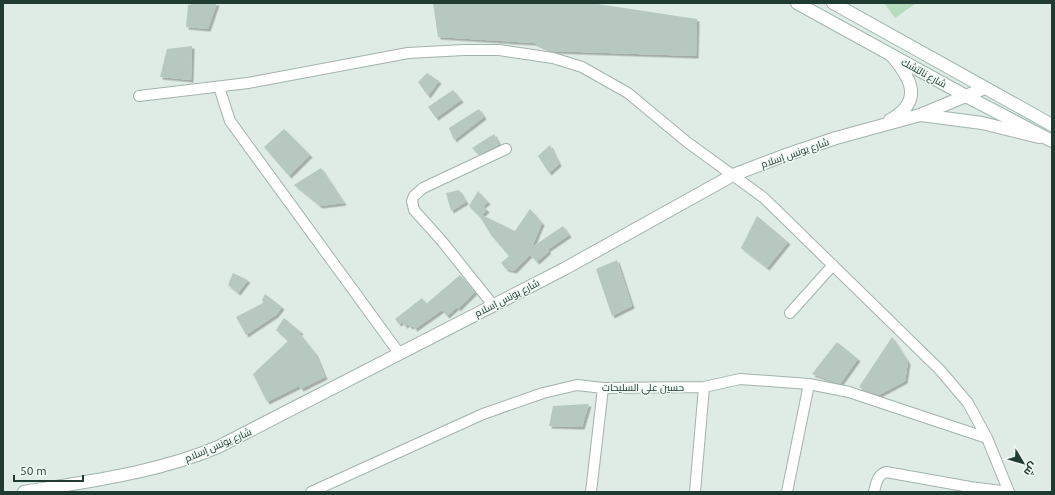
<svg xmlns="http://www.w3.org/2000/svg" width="1055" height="495" viewBox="0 0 1055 495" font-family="Ubuntu,Cairo,sans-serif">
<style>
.green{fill:#b7ddbe}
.building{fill:#b7c8c0;filter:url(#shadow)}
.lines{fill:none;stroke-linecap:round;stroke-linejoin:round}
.minor-casing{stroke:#a2b3ac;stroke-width:12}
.tertiary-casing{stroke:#a2b3ac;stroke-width:14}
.secondary-casing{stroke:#9eb7ac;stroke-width:14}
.minor{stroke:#fff;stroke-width:10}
.tertiary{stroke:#fff;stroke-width:12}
.secondary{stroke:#fff;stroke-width:12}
.labels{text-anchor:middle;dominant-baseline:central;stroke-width:3;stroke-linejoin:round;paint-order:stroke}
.street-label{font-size:10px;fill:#203b32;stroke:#eff7f3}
</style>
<defs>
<filter id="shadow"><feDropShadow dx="2.5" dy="2.5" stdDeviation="0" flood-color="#0004"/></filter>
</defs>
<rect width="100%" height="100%" fill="#dfebe5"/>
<path class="green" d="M 884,3 L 916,3 L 895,18 Z"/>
<path class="building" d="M 197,3 L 217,3 L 208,29 L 186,27 L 188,5 Z
M 433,3 L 591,3 L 697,19 L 696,56 L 551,51 L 534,43 L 438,37 Z
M 192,46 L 191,80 L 160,77 L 167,49 Z
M 427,73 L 439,81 L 428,96 L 418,82 Z
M 453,90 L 461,100 L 436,118 L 428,107 Z
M 479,109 L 484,117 L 454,140 L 449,128 Z
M 284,129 L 310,155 L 289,176 L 264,147 Z
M 494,134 L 499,144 L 495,147 L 479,155 L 472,148 Z
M 550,145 L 559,164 L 549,173 L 538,156 Z
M 321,168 L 344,203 L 320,206 L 294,185 Z
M 459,190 L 466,202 L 451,211 L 446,193 Z
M 478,191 L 488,202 L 483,206 L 487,210 L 482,215 L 515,231 L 530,209 L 542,223 L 532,247 L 563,226 L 569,235 L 547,250 L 549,251 L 537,262 L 530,255 L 514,271 L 506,269 L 501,263 L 509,256 L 491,235 L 480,217 L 469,206 Z
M 757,216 L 788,242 L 767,268 L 741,248 Z
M 617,260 L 632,306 L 612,316 L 596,269 Z
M 233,273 L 248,280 L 238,293 L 228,285 Z
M 460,275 L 475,292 L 458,309 L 457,307 L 447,316 L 442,310 L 415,329 L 413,326 L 410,327 L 408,324 L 405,326 L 402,322 L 399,324 L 395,319 L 422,298 L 426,304 Z
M 265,294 L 282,307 L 276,315 L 246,335 L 236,317 L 263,303 L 262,300 Z
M 284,318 L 301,332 L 299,333 L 315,353 L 325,377 L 301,389 L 299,386 L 267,402 L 253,374 L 288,341 L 276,330 Z
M 892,337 L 908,362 L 905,381 L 879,395 L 859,387 Z
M 837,342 L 858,359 L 840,384 L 812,374 Z
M 589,404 L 582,427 L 549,426 L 553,406 Z"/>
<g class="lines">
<g class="minor-casing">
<path id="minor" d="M 219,87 L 230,121 L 399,353
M 139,96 L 248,83 L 408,53 L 464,50 L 499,50 L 553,58 L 582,67 L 628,93 L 687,142 L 764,198 L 940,370 L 968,403 L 987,438 L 1009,492
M 493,305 L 441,240 L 414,210 L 412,201 L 414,196 L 423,188 L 506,149
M 790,313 L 833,265
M 311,492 L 483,414 L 543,393 L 577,385 L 603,388 L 704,387 L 740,379 L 809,384 L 849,392 L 987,438
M 591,492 L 603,388
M 695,492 L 704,387
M 787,492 L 809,384
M 874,492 C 876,484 877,475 886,472 L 970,487 L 1009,492"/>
</g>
<g class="tertiary-casing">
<path id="tertiary" d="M 921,115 L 982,123 L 1039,137
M 890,120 C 924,101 911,78 892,56
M 24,492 C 90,481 156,473 218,447 L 564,269 L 733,175 L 783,156 L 836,138 L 920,115 L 985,88"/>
</g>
<g class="secondary-casing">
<path id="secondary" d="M 797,3 L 966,96 L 1052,141
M 833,3 L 1052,125"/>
</g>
<use href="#minor" class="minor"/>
<use href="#tertiary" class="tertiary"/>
<use href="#secondary" class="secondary"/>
</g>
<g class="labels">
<g class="street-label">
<text transform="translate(924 73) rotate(29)">شارع نالتشك</text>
<text transform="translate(795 153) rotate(-19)">شارع يونس إسلام</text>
<text transform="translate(507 298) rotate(-27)">شارع يونس إسلام</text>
<text x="643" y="387">حسين علي السليحات</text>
<text transform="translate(218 445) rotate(-23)">شارع يونس إسلام</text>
</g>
</g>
<rect width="1055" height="495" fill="none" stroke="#203b32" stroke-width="8"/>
<g transform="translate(1023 463) rotate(128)" stroke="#eff7f3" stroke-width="3" paint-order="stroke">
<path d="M0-3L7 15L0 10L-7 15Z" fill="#203b32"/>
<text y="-6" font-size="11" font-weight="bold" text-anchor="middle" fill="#203b32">ش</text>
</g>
<path d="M14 475v6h69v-6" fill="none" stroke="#203b32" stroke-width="2"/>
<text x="20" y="475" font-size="12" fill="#203b32" stroke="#eff7f3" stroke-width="3" paint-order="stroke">50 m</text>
</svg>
